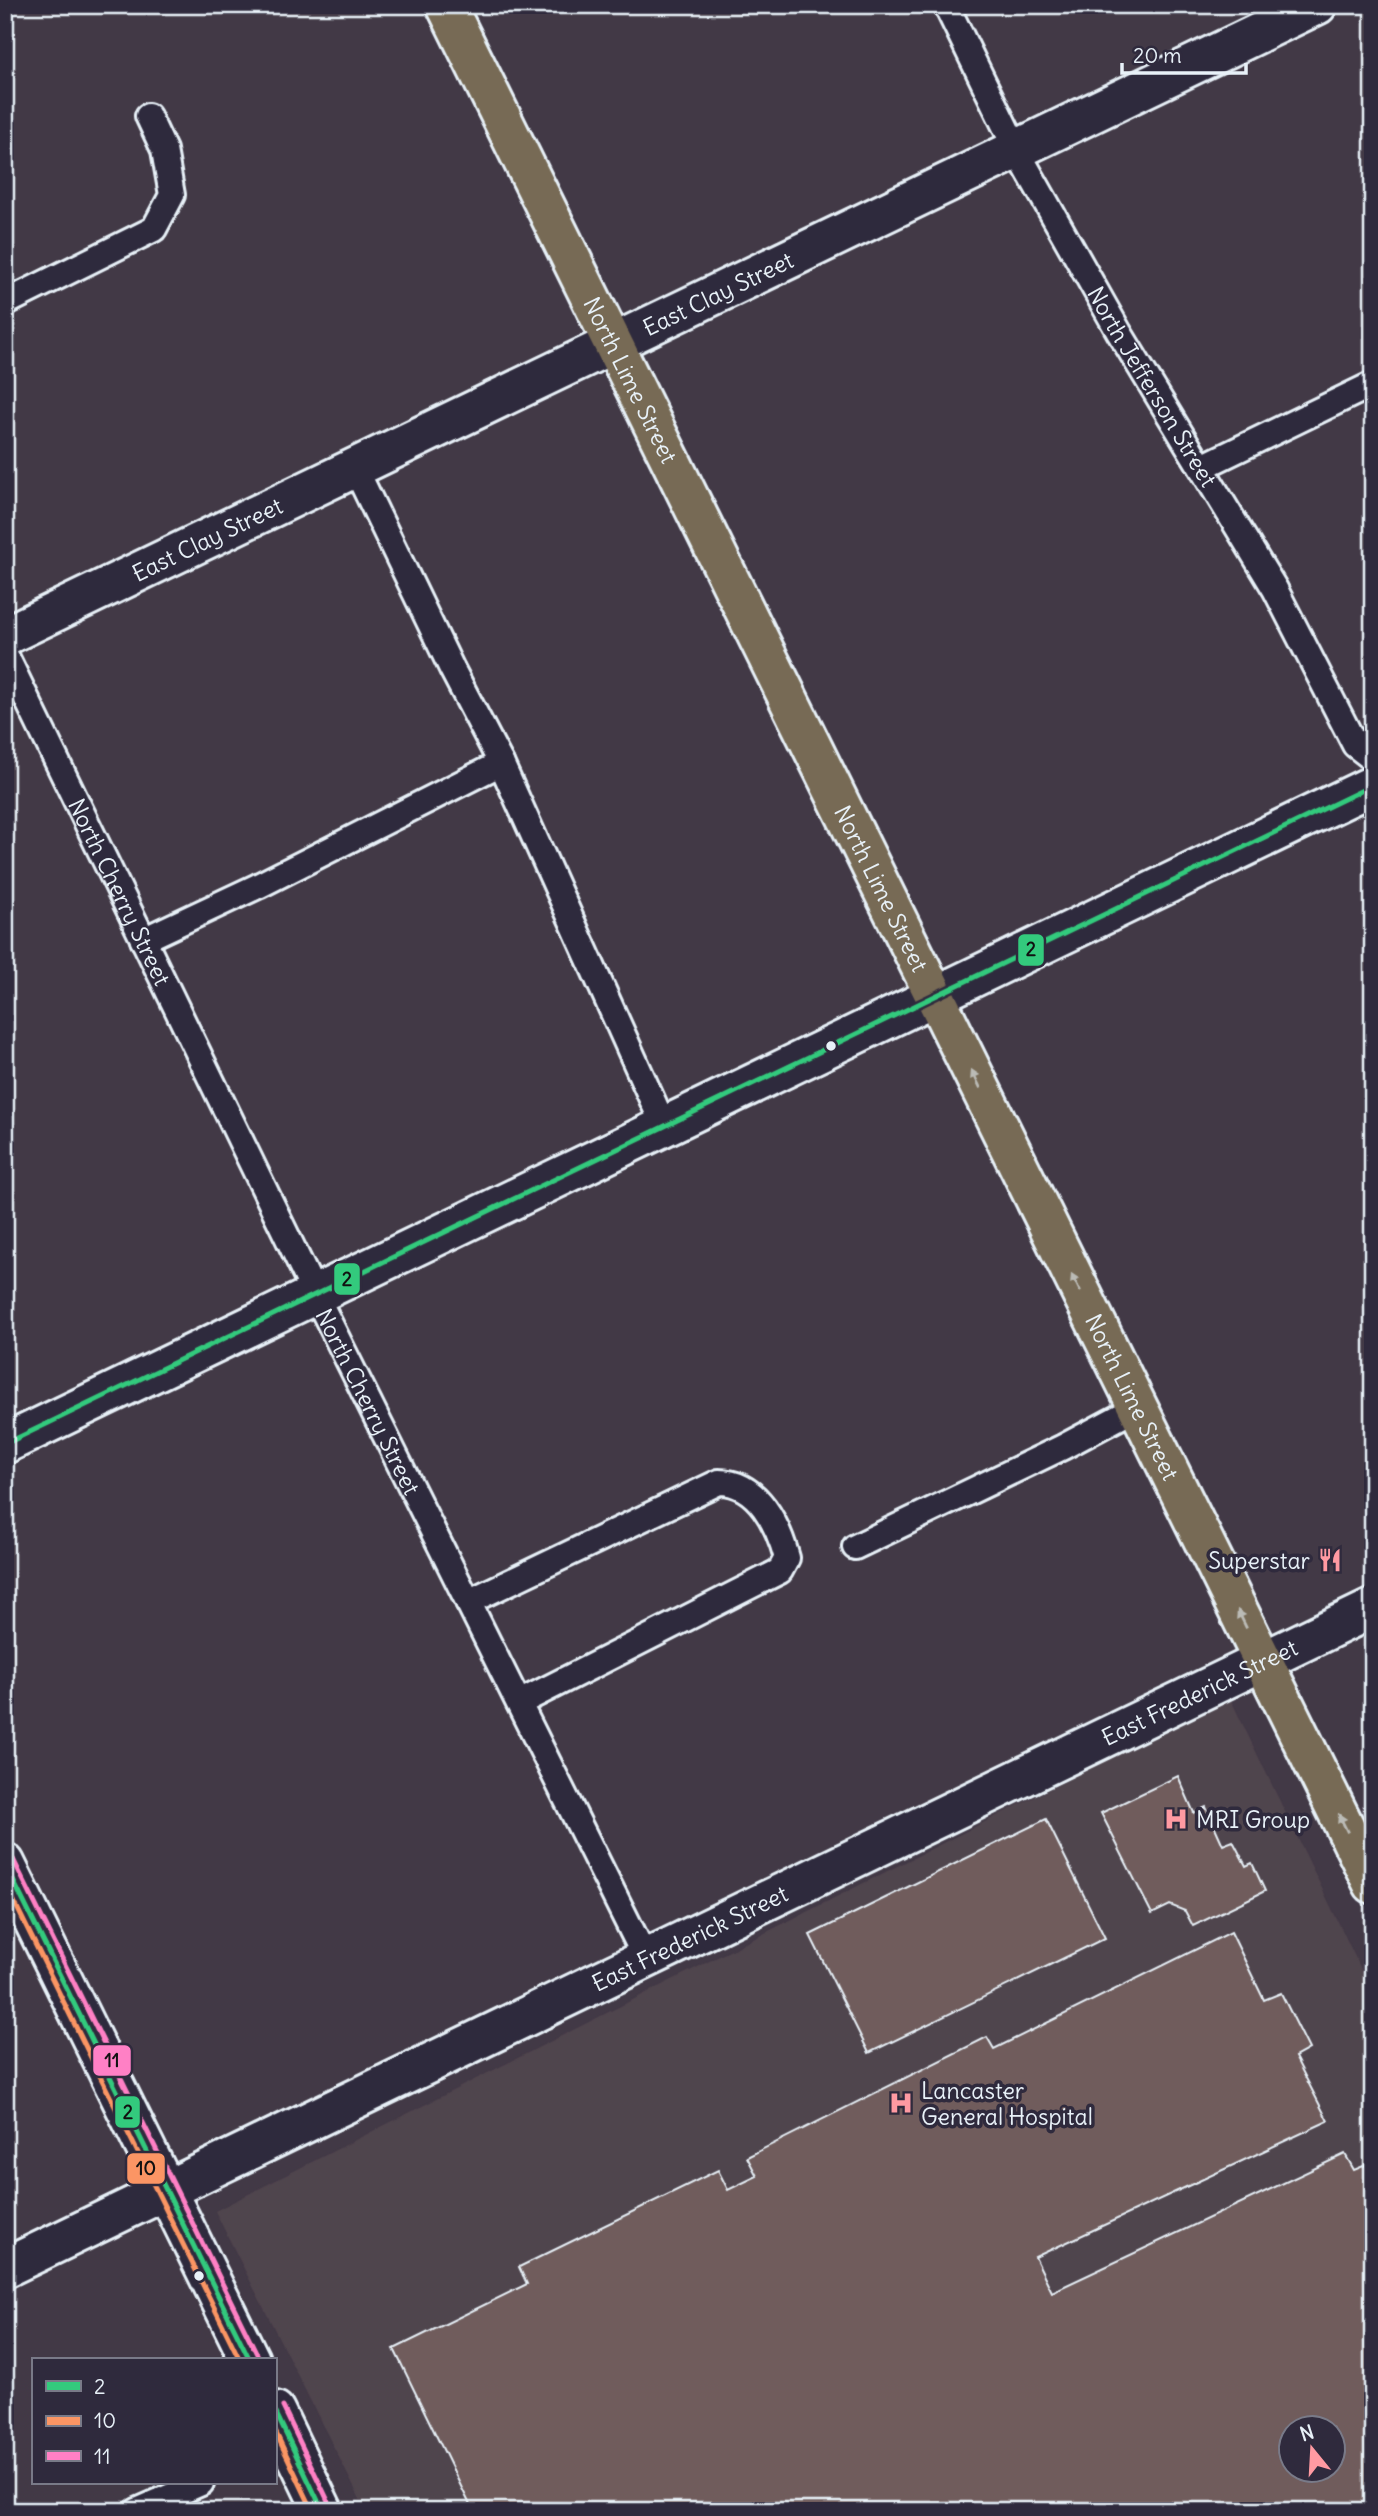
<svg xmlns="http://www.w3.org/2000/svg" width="1378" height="2516" viewBox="0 0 1378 2516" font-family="Delius,sans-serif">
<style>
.built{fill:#50444d;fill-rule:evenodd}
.building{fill:#6f5c5c;stroke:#e8f1f8;stroke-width:2;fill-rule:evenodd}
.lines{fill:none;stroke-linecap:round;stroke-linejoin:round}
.service-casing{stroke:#e8f1f8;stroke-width:30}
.minor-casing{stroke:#e8f1f8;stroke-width:44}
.secondary-casing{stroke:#e8f1f8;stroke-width:44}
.trunk-casing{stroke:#e8f1f8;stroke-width:44}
.service{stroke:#2f2a3d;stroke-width:24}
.minor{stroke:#2f2a3d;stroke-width:38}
.secondary{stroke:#2f2a3d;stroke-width:38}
.trunk{stroke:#776a54;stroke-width:38}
.bus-1-casing{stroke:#2f2a3d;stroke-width:10}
.bus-2-casing{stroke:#2f2a3d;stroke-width:10}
.bus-3-casing{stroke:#2f2a3d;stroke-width:10}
.bus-1{stroke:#33ca7d;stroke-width:5}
.bus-2{stroke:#fb9564;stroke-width:5}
.bus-3{stroke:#ff80c5;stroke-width:5}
.oneway{fill:#bbbbb6}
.bus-dot{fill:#e8f1f8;stroke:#2f2a3d;stroke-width:2.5}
.labels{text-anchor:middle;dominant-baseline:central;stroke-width:7;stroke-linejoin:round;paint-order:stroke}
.street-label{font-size:23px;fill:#e8f1f8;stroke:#2f2a3d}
.poi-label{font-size:23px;fill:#e8f1f8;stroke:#2f2a3d;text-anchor:start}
.line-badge{stroke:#2f2a3d;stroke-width:2.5}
.pale-badge-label{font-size:19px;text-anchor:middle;font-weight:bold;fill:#111}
</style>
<rect width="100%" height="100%" fill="#423946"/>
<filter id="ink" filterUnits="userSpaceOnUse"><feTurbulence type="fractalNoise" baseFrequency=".0143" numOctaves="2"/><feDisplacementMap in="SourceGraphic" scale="14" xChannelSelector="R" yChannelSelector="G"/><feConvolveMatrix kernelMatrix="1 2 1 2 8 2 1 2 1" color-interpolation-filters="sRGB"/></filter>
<g filter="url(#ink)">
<path class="built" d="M 1230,1698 L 1373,1994 L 1373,2511 L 366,2511 L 215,2211 ZM 1290,2428 L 1332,2428 L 1332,2470 L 1290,2470 Z"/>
<path class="building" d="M 1178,1776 L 1194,1813 L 1206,1807 L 1223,1845 L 1233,1841 L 1246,1866 L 1252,1863 L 1265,1891 L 1193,1926 L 1185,1911 L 1170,1905 L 1152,1914 L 1101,1813 Z
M 1046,1819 L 1105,1938 L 869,2053 L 810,1935 Z
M 1231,1932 L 1264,2000 L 1281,1993 L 1309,2049 L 1295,2057 L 1328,2121 L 1035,2257 L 1052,2292 L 1345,2154 L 1354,2170 L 1373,2162 L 1373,2511 L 473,2511 L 394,2349 L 527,2284 L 519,2267 L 718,2170 L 728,2190 L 757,2176 L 747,2157 L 987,2037 L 994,2049 ZM 1290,2428 L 1332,2428 L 1332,2470 L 1290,2470 Z"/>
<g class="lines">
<g class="service-casing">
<g id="service">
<path id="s1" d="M 946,5 L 1017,151 L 1119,332 L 1275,589 L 1355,745 L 1373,759"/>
<path d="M 5,303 L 154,229 L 172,195 L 164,150 L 148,116"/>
<path d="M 1202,467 L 1373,384"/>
<path d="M 355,468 L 452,669 L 501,763 L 664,1126"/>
<path id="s2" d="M 5,654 L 315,1294 L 645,1957"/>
<path d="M 143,940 L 258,886 L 501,763"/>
<path d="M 855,1547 L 1063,1447 L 1138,1407"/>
<path d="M 468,1602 L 719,1482 C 758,1482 778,1525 787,1558 L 780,1571 L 519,1703"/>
<path d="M 137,2511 L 201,2483"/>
</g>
</g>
<g class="minor-casing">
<g id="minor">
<path d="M 5,1444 L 1373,785"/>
<path id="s3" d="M 5,2268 L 1373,1608"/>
</g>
</g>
<g class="secondary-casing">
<g id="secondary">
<path id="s4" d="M 5,636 L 1317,5"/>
<path d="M 5,1863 L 250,2360"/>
<path d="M 275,2411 L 323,2511"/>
</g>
</g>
<g class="trunk-casing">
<g id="trunk">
<path id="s5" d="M 446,5 L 1373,1884"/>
</g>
</g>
<use href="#service" class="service"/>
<use href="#minor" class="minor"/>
<use href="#secondary" class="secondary"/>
<use href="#trunk" class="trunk"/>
<g class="bus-1-casing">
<path id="bus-1" d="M 5,1444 L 1373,785
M 5,1864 L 250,2360
M 275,2411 L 323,2511"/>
</g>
<g class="bus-2-casing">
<path id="bus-2" d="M 5,1883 L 240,2360
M 275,2431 L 313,2511"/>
</g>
<g class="bus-3-casing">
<path id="bus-3" d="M 13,1859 L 258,2356
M 283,2407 L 331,2507"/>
</g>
<use href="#bus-1" class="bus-1"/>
<use href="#bus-2" class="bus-2"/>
<use href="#bus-3" class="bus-3"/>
</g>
<defs><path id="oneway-solid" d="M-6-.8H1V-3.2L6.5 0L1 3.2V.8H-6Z" transform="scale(1.75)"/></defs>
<g class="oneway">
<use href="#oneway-solid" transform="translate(976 1079) rotate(-116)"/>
<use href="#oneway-solid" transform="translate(1076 1283) rotate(-116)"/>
<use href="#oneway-solid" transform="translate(1242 1619) rotate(-116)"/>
<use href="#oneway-solid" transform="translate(1343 1823) rotate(-116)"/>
</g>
</g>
<defs>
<g id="restaurant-bare" transform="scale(1.89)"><path d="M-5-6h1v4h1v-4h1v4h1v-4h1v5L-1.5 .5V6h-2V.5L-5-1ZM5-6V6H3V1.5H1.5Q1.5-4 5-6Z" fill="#ff9aa2" stroke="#2f2a3d" stroke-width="2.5" paint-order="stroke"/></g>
<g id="hospital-bare" transform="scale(1.89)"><path d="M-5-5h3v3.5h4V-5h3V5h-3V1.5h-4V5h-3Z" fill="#ff9aa2" stroke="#2f2a3d" stroke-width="2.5" paint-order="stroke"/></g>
</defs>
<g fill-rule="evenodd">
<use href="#restaurant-bare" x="1330" y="1560"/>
<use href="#hospital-bare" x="1176" y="1819"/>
<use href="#hospital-bare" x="901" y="2103"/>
</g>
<g class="bus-dot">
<circle cx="831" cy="1046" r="6"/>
<circle cx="199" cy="2276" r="6"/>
</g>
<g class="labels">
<g class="street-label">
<text stroke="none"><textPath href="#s4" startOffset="791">East Clay Street</textPath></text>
<text stroke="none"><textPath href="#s5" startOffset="418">North Lime Street</textPath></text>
<text stroke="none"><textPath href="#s1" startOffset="434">North Jefferson Street</textPath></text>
<text stroke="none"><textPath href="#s4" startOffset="224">East Clay Street</textPath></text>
<text stroke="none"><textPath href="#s5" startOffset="985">North Lime Street</textPath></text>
<text stroke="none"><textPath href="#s2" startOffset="264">North Cherry Street</textPath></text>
<text stroke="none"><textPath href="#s5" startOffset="1552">North Lime Street</textPath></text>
<text stroke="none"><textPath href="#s2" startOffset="831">North Cherry Street</textPath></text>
<text stroke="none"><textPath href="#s3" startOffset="1326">East Frederick Street</textPath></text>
<text stroke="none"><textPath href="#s3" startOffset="760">East Frederick Street</textPath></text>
</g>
<g class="poi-label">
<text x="1310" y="1560" text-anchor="end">Superstar</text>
<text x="1196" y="1819">MRI Group</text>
<text x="921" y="2090">Lancaster<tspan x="921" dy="26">General Hospital</tspan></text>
</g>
</g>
<g class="line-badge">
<rect x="1017" y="933" width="28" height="34" rx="7" fill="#33ca7d"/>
<rect x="333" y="1262" width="28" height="34" rx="7" fill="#33ca7d"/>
<rect x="92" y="2044" width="40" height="33" rx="7" fill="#ff80c5"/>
<rect x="114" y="2095" width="27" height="34" rx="7" fill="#33ca7d"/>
<rect x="126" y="2152" width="40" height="33" rx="7" fill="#fb9564"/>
</g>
<g class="pale-badge-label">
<text x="1031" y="956">2</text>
<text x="347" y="1286">2</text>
<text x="112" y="2067">11</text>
<text x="128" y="2119">2</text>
<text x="146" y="2175">10</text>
</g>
<rect width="1378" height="2516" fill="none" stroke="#2f2a3d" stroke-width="28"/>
<rect x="14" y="14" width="1350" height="2488" fill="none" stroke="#e8f1f8" stroke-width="2.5" filter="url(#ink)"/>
<rect x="32" y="2358" width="245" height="126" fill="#2f2a3d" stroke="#797a88" stroke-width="2"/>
<rect x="46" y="2381" width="35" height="10" fill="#33ca7d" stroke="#797a88" stroke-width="2"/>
<text x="94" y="2394" font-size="21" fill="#e8f1f8">2</text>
<rect x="46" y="2416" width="35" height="10" fill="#fb9564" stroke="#797a88" stroke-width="2"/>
<text x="94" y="2428" font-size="21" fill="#e8f1f8">10</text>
<rect x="46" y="2451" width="35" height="10" fill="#ff80c5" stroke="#797a88" stroke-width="2"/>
<text x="94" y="2464" font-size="21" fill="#e8f1f8">11</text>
<g transform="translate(1312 2449) rotate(342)"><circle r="33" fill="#2f2a3d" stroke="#797a88" stroke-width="2"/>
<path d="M0-5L12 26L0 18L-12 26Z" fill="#ff9aa2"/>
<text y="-10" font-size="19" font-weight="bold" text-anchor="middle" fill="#e8f1f8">N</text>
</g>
<path d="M1122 63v10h124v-10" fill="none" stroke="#e8f1f8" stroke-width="3.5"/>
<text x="1133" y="63" font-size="21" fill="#e8f1f8" stroke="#2f2a3d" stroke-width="5" paint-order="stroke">20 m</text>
</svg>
